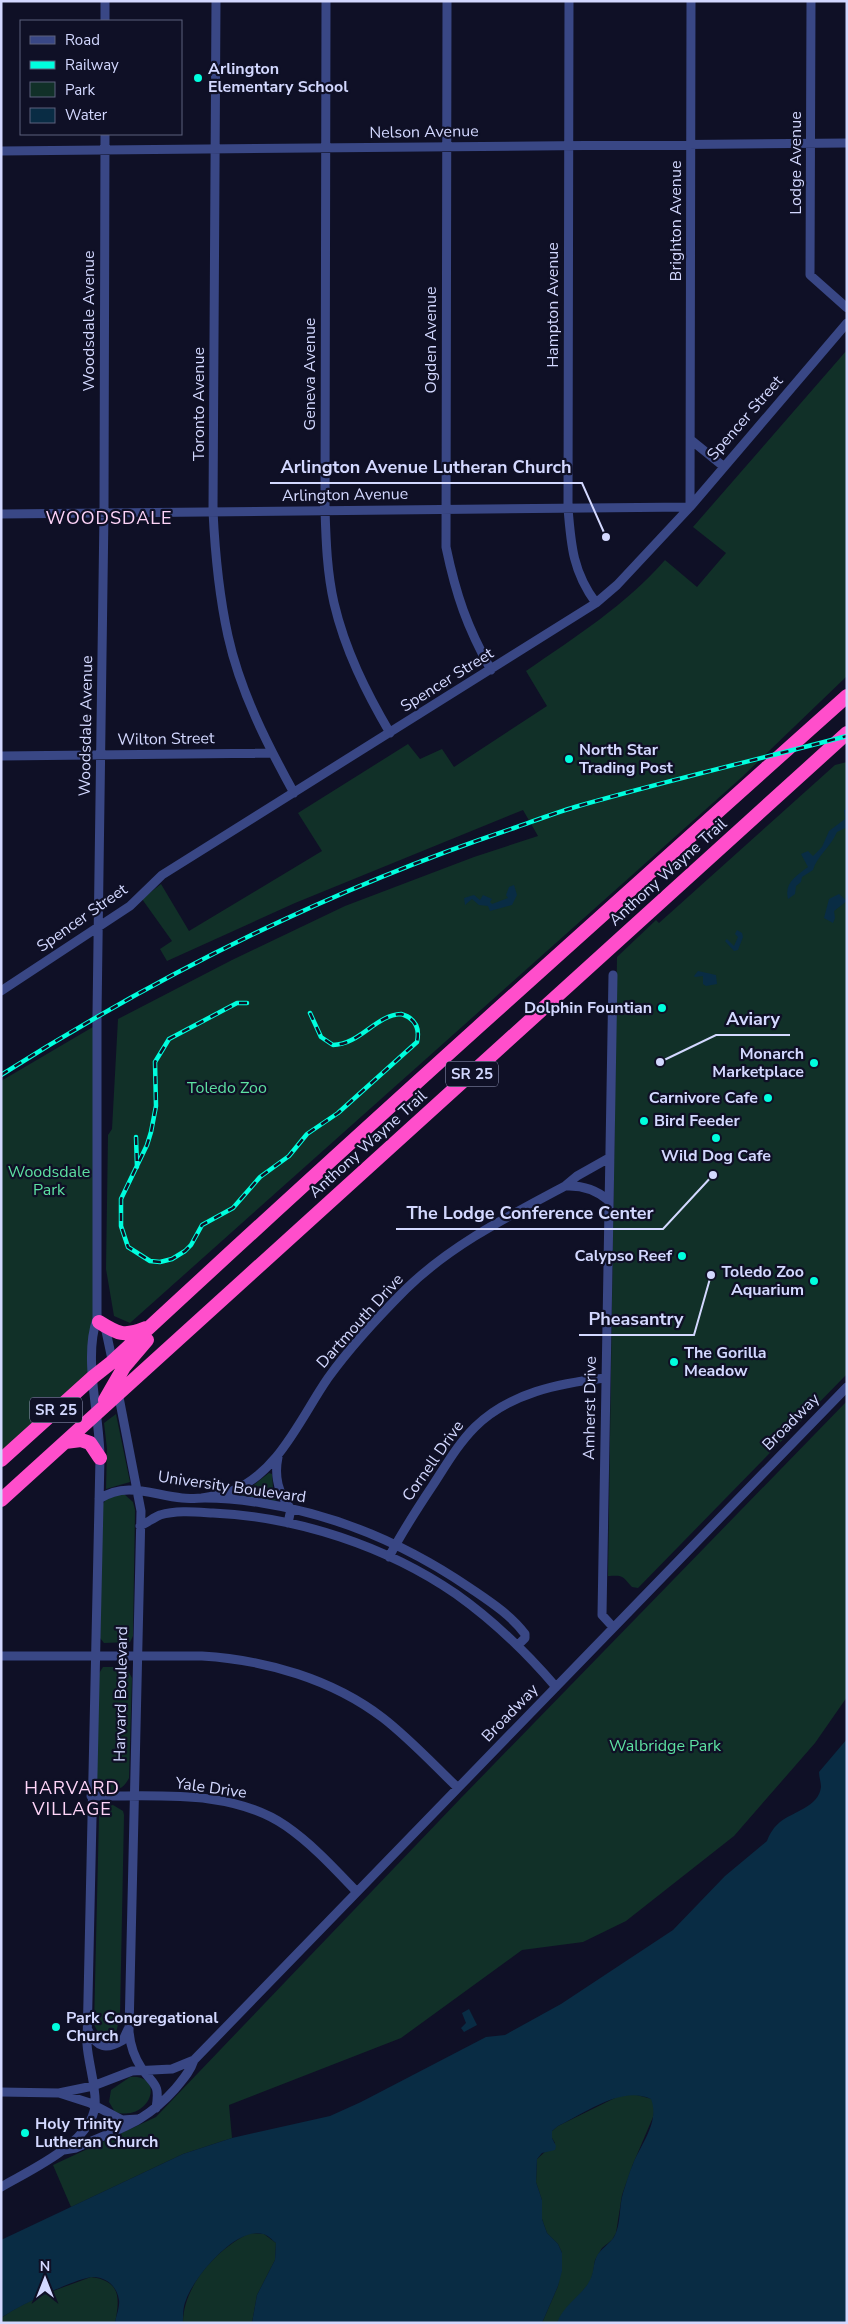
<svg xmlns="http://www.w3.org/2000/svg" width="848" height="2324" viewBox="0 0 848 2324" font-family="'Nunito Sans',sans-serif">
<style>
.green{fill:#113028}
.water{fill:#092c44}
.lines{fill:none;stroke-linecap:round;stroke-linejoin:round}
.minor{stroke:#394785;stroke-width:9}
.highway{stroke:#ff4ecb;stroke-width:14}
.rail-casing{stroke:#00fede;stroke-width:4.5}
.rail{stroke:#0f1026;stroke-width:2.5;stroke-dasharray:8;stroke-linecap:butt}
.poi-dot{fill:#00fede;stroke:#0f1026;stroke-width:2}
.labels{text-anchor:middle;dominant-baseline:central;stroke-width:4.5;stroke-linejoin:round;paint-order:stroke}
.shield{fill:#0f1026;stroke:#989cbe;stroke-width:1}
.shield-label{font-size:15px;font-weight:bold;fill:#d3d8ff}
.poi-label{font-size:16px;font-weight:bold;fill:#d3d8ff;stroke:#0f1026;text-anchor:start}
.street-label{font-size:16px;fill:#d3d8ff;stroke:#0f1026}
.park-label{font-size:16px;fill:#5de1a2;stroke:#0f1026}
.neighbourhood-label{font-size:18px;letter-spacing:1px;fill:#ffd5f9;stroke:#0f1026}
.leader{fill:none;stroke:#d3d8ff;stroke-width:2}
.callout-dot{fill:#d3d8ff;stroke:#0f1026;stroke-width:2}
.callout-label{font-size:18px;text-anchor:middle;font-weight:bold;fill:#d3d8ff;stroke:#0f1026;stroke-width:4.5;stroke-linejoin:round;paint-order:stroke}
</style>
<rect width="100%" height="100%" fill="#0f1026"/>
<path class="green" d="M 847,350 L 847,676 L 742,777 L 130,1323 L 114,1316 L 106,1269 L 108,1135 L 112,1129 L 118,1019 L 232,960 L 345,906 L 474,857 L 538,836 L 523,810 L 295,903 L 167,961 L 160,949 L 172,941 L 142,899 L 161,884 L 189,931 L 322,851 L 298,813 L 408,744 L 420,759 L 442,749 L 454,767 L 547,706 L 526,671 C 575,637 626,605 665,560 L 697,587 L 726,553 L 693,527 Z
M 847,762 L 847,1374 L 638,1588 L 632,1587 C 622,1576 624,1575 608,1576 L 617,957 L 656,920 L 659,923 L 835,765 Z
M 98,1024 L 93,1377 L 1,1460 L 1,1081 Z
M 847,1401 L 847,1697 L 815,1743 L 734,1836 L 626,1921 L 583,1942 L 522,1950 L 401,2038 L 229,2105 L 232,2138 L 183,2154 L 71,2207 L 53,2165 L 156,2117 L 461,1798 Z
M 116,1414 L 130,1482 L 106,1489 L 107,1449 L 104,1423 Z
M 269,1473 L 272,1474 L 273,1488 L 278,1500 L 273,1501 L 241,1495 Z
M 124,1494 L 133,1502 L 135,1510 L 133,1636 L 130,1642 L 104,1643 L 100,1638 L 102,1505 L 108,1497 Z
M 103,1667 L 126,1667 L 132,1678 L 129,1778 C 122,1794 103,1795 96,1778 L 98,1675 Z
M 113,1805 L 123,1811 L 124,1815 L 120,2016 L 116,2033 L 104,2036 L 98,2032 L 94,2025 L 99,1816 L 106,1807 Z
M 130,2077 C 167,2074 150,2123 115,2112 L 109,2102 L 111,2090 Z
M 633,2094 L 652,2099 L 655,2108 L 653,2117 L 633,2164 L 622,2195 L 616,2233 L 612,2240 L 602,2248 L 595,2260 L 593,2273 L 590,2282 L 557,2323 L 542,2323 L 558,2286 L 562,2253 L 558,2244 L 547,2233 L 542,2219 L 542,2200 L 536,2182 L 537,2159 L 555,2143 L 552,2138 L 552,2131 L 558,2126 L 621,2095 Z
M 250,2233 L 264,2234 L 276,2243 L 275,2260 L 257,2295 L 252,2323 L 183,2323 C 183,2285 218,2248 250,2233 Z
M 91,2277 C 121,2281 120,2298 115,2323 L 1,2323 L 1,2318 C 28,2299 61,2288 91,2277 Z"/>
<path class="water" d="M 847,809 L 847,827 L 837,832 C 830,848 817,856 813,870 L 802,877 L 801,882 L 796,886 L 795,894 L 788,899 C 784,883 796,876 808,867 L 801,854 L 808,851 L 813,856 L 822,847 L 829,831 L 845,819 L 844,810 Z
M 514,885 L 517,895 L 512,905 L 490,911 L 488,906 L 479,905 L 472,899 L 465,905 L 464,898 L 474,895 L 480,900 L 483,895 L 492,899 L 490,902 L 492,904 L 508,898 L 506,895 L 509,887 Z
M 839,894 L 847,901 L 834,911 L 835,918 L 833,923 L 824,918 L 829,899 Z
M 737,930 L 742,933 L 743,937 L 738,950 L 734,951 L 725,941 L 727,939 L 734,946 L 738,937 L 735,934 Z
M 698,971 L 716,975 L 717,984 L 706,986 L 703,984 L 703,976 L 695,977 L 694,976 Z
M 847,1739 L 847,2323 L 557,2323 C 563,2305 582,2296 590,2280 C 594,2273 593,2265 596,2258 C 600,2248 611,2244 615,2235 C 621,2223 619,2206 623,2193 C 626,2184 629,2173 633,2164 C 641,2144 660,2122 651,2099 C 622,2085 585,2113 558,2126 L 552,2131 L 552,2138 L 556,2146 L 555,2150 L 542,2153 L 537,2159 L 536,2182 L 542,2200 L 542,2219 L 547,2233 L 558,2244 L 562,2253 L 562,2271 L 558,2286 L 542,2323 L 252,2323 L 257,2295 L 275,2260 L 276,2243 C 272,2240 268,2235 263,2234 C 236,2226 194,2277 186,2300 C 183,2306 183,2316 183,2323 L 115,2323 C 116,2316 120,2307 119,2300 C 117,2286 106,2277 93,2277 C 76,2278 16,2307 1,2318 L 1,2240 L 183,2154 L 232,2138 L 330,2116 L 361,2102 L 486,2037 L 505,2035 L 561,2004 L 673,1930 L 725,1876 L 767,1841 C 770,1833 774,1827 780,1822 C 792,1812 819,1807 821,1787 C 821,1782 819,1777 819,1772 Z
M 469,2009 L 477,2025 L 464,2032 L 461,2028 L 466,2023 L 462,2013 Z"/>
<g class="lines">
<path class="minor" d="M 216,1 L 213,511 C 215,553 219,595 228,636 C 240,691 267,744 294,793
M 326,1 L 325,510 C 326,541 327,572 334,603 C 345,650 366,692 390,733
M 447,1 L 446,547 C 456,595 467,627 491,670
M 569,1 L 568,508 C 571,546 573,572 596,603
M 811,1 L 810,275 L 847,308
M 105,21 L 105,1
M 1,151 L 847,143
M 691,440 L 723,466
M 690,507 L 691,1
M 1,514 L 690,507
M 1,756 L 272,753
M 1,991 L 130,906 L 162,875 L 596,603 L 617,585 L 690,507 L 847,323
M 565,1186 C 582,1185 595,1189 608,1200
M 101,1324 L 106,1331 L 113,1364
M 118,1392 L 141,1511 L 129,2031 C 130,2045 134,2057 142,2069 C 155,2086 160,2084 156,2108
M 278,1457 C 274,1477 278,1493 291,1509 L 288,1523
M 202,1498 C 212,1496 222,1495 232,1491 C 279,1472 301,1417 328,1378 C 351,1346 379,1316 406,1289 C 451,1245 509,1216 565,1186 L 577,1176 L 609,1158
M 99,1499 C 127,1481 152,1495 182,1498 C 190,1499 198,1498 205,1498 C 224,1498 243,1500 262,1503 C 338,1515 407,1545 470,1588 C 489,1601 511,1615 525,1634 L 525,1638 L 518,1645
M 140,1526 C 147,1523 153,1518 160,1515 C 177,1510 196,1512 213,1513 C 298,1517 386,1546 456,1594 C 494,1621 526,1652 556,1687
M 389,1557 C 402,1532 417,1509 433,1485 C 446,1465 458,1444 475,1427 C 509,1393 560,1383 605,1378
M 613,1627 L 602,1615 L 613,975
M 1,1656 L 202,1656 C 266,1660 332,1679 383,1718 C 410,1739 434,1765 458,1788
M 91,1796 C 154,1797 231,1788 286,1826 C 312,1844 334,1868 356,1891
M 88,2030 C 97,2048 106,2050 123,2040 L 128,2029
M 1,2092 L 59,2093 L 93,2086 L 132,2071 L 172,2069 L 194,2060 L 847,1387
M 59,2093 L 90,2103 L 122,2120 L 138,2119
M 64,2150 L 76,2148 C 117,2129 144,2124 175,2089 C 183,2079 190,2072 194,2060
M 1,2187 C 30,2170 91,2143 95,2106 C 97,2090 88,2062 87,2044 L 100,1458 C 100,1416 83,1358 97,1319 L 97,1015 L 104,512 L 105,134"/>
<path class="highway" d="M 99,1322 C 118,1334 124,1337 146,1328
M 105,1400 L 124,1367 L 147,1340
M 65,1442 L 81,1440 L 90,1443 L 100,1458
M 1,1460 L 93,1377 L 112,1362 C 354,1137 601,916 847,696
M 1,1500 L 847,733"/>
<g class="rail-casing">
<path id="rail" d="M 247,1003 L 237,1003 L 169,1039 L 155,1062 L 156,1106 L 151,1132 L 147,1145 L 121,1199 L 121,1226 L 128,1247 L 150,1261 L 160,1262 L 172,1259 L 185,1251 L 191,1245 L 202,1225 L 233,1208 L 260,1177 L 289,1156 L 307,1134 L 338,1113 L 417,1042 C 420,1028 415,1018 401,1014 C 376,1015 359,1045 333,1045 L 321,1037 L 310,1013
M 1,1075 C 162,973 333,888 514,828 C 534,821 555,813 575,807 C 665,781 756,760 847,736
M 136,1137 L 137,1167"/>
</g>
<use href="#rail" class="rail"/>
</g>
<g class="poi-dot">
<circle cx="198" cy="78" r="5"/>
<circle cx="569" cy="759" r="5"/>
<circle cx="662" cy="1008" r="5"/>
<circle cx="814" cy="1063" r="5"/>
<circle cx="768" cy="1098" r="5"/>
<circle cx="644" cy="1121" r="5"/>
<circle cx="716" cy="1138" r="5"/>
<circle cx="682" cy="1256" r="5"/>
<circle cx="814" cy="1281" r="5"/>
<circle cx="674" cy="1362" r="5"/>
<circle cx="56" cy="2027" r="5"/>
<circle cx="25" cy="2133" r="5"/>
</g>
<g class="labels">
<g class="shield">
<rect x="446" y="1061.5" width="52" height="25" rx="4"/>
<rect x="30" y="1397.5" width="52" height="25" rx="4"/>
</g>
<g class="shield-label">
<text x="472" y="1074">SR 25</text>
<text x="56" y="1410">SR 25</text>
</g>
<g class="poi-label">
<text x="208" y="69">Arlington<tspan x="208" dy="18">Elementary School</tspan></text>
<text x="579" y="750">North Star<tspan x="579" dy="18">Trading Post</tspan></text>
<text x="652" y="1008" text-anchor="end">Dolphin Fountian</text>
<text x="804" y="1054" text-anchor="end">Monarch<tspan x="804" dy="18">Marketplace</tspan></text>
<text x="758" y="1098" text-anchor="end">Carnivore Cafe</text>
<text x="654" y="1121">Bird Feeder</text>
<text x="716" y="1156" text-anchor="middle">Wild Dog Cafe</text>
<text x="672" y="1256" text-anchor="end">Calypso Reef</text>
<text x="804" y="1272" text-anchor="end">Toledo Zoo<tspan x="804" dy="18">Aquarium</tspan></text>
<text x="684" y="1353">The Gorilla<tspan x="684" dy="18">Meadow</tspan></text>
<text x="66" y="2018">Park Congregational<tspan x="66" dy="18">Church</tspan></text>
<text x="35" y="2124">Holy Trinity<tspan x="35" dy="18">Lutheran Church</tspan></text>
</g>
<g class="street-label">
<text transform="translate(424 132) rotate(-1)">Nelson Avenue</text>
<text transform="translate(796 163) rotate(-90)">Lodge Avenue</text>
<text transform="translate(676 221) rotate(-90)">Brighton Avenue</text>
<text transform="translate(553 305) rotate(-90)">Hampton Avenue</text>
<text transform="translate(89 321) rotate(-90)">Woodsdale Avenue</text>
<text transform="translate(431 340) rotate(-90)">Ogden Avenue</text>
<text transform="translate(310 374) rotate(-90)">Geneva Avenue</text>
<text transform="translate(199 404) rotate(-90)">Toronto Avenue</text>
<text transform="translate(745 418) rotate(-49)">Spencer Street</text>
<text transform="translate(345 495) rotate(-1)">Arlington Avenue</text>
<text transform="translate(447 680) rotate(-32)">Spencer Street</text>
<text transform="translate(86 726) rotate(-89)">Woodsdale Avenue</text>
<text transform="translate(166 739) rotate(-1)">Wilton Street</text>
<text transform="translate(668 872) rotate(-42)">Anthony Wayne Trail</text>
<text transform="translate(82 918) rotate(-35)">Spencer Street</text>
<text transform="translate(368 1144) rotate(-42)">Anthony Wayne Trail</text>
<text transform="translate(360 1321) rotate(-48)">Dartmouth Drive</text>
<text transform="translate(590 1408) rotate(-89)">Amherst Drive</text>
<text transform="translate(791 1422) rotate(-45)">Broadway</text>
<text transform="translate(433 1461) rotate(-55)">Cornell Drive</text>
<text transform="translate(232 1487) rotate(8)">University Boulevard</text>
<text transform="translate(121 1694) rotate(-89)">Harvard Boulevard</text>
<text transform="translate(510 1713) rotate(-46)">Broadway</text>
<text transform="translate(211 1788) rotate(8)">Yale Drive</text>
</g>
<g class="park-label">
<text x="227" y="1088">Toledo Zoo</text>
<text x="49" y="1172">Woodsdale<tspan x="49" dy="18">Park</tspan></text>
<text x="665" y="1746">Walbridge Park</text>
</g>
<g class="neighbourhood-label">
<text x="109" y="518">WOODSDALE</text>
<text x="72" y="1788">HARVARD<tspan x="72" dy="21">VILLAGE</tspan></text>
</g>
</g>
<path class="leader" d="M606 537L582 483H270M660 1062L716 1035H790M713 1175L663 1229H396M711 1275L694 1335H579"/>
<g class="callout-dot">
<circle cx="606" cy="537" r="5"/>
<circle cx="660" cy="1062" r="5"/>
<circle cx="713" cy="1175" r="5"/>
<circle cx="711" cy="1275" r="5"/>
</g>
<g class="callout-label">
<text x="426" y="473">Arlington Avenue Lutheran Church</text>
<text x="753" y="1025">Aviary</text>
<text x="530" y="1219">The Lodge Conference Center</text>
<text x="636" y="1325">Pheasantry</text>
</g>
<rect width="848" height="2324" fill="none" stroke="#d3d8ff" stroke-width="5"/>
<rect x="20" y="20" width="162" height="115" fill="#0f1026" stroke="#5d607d"/>
<rect x="30" y="36" width="25" height="8" fill="#394785" stroke="#5d607d"/>
<text x="65" y="45" font-size="15" fill="#d3d8ff">Road</text>
<rect x="30" y="61" width="25" height="8" fill="#00fede" stroke="#5d607d"/>
<text x="65" y="70" font-size="15" fill="#d3d8ff">Railway</text>
<rect x="30" y="82" width="25" height="15" fill="#113028" stroke="#5d607d"/>
<text x="65" y="95" font-size="15" fill="#d3d8ff">Park</text>
<rect x="30" y="108" width="25" height="15" fill="#092c44" stroke="#5d607d"/>
<text x="65" y="120" font-size="15" fill="#d3d8ff">Water</text>
<g transform="translate(45 2279)" stroke="#0f1026" stroke-width="4" paint-order="stroke">
<path d="M0-4L9 19L0 12L-9 19Z" fill="#d3d8ff"/>
<text y="-8" font-size="14" font-weight="bold" text-anchor="middle" fill="#d3d8ff">N</text>
</g>
</svg>
